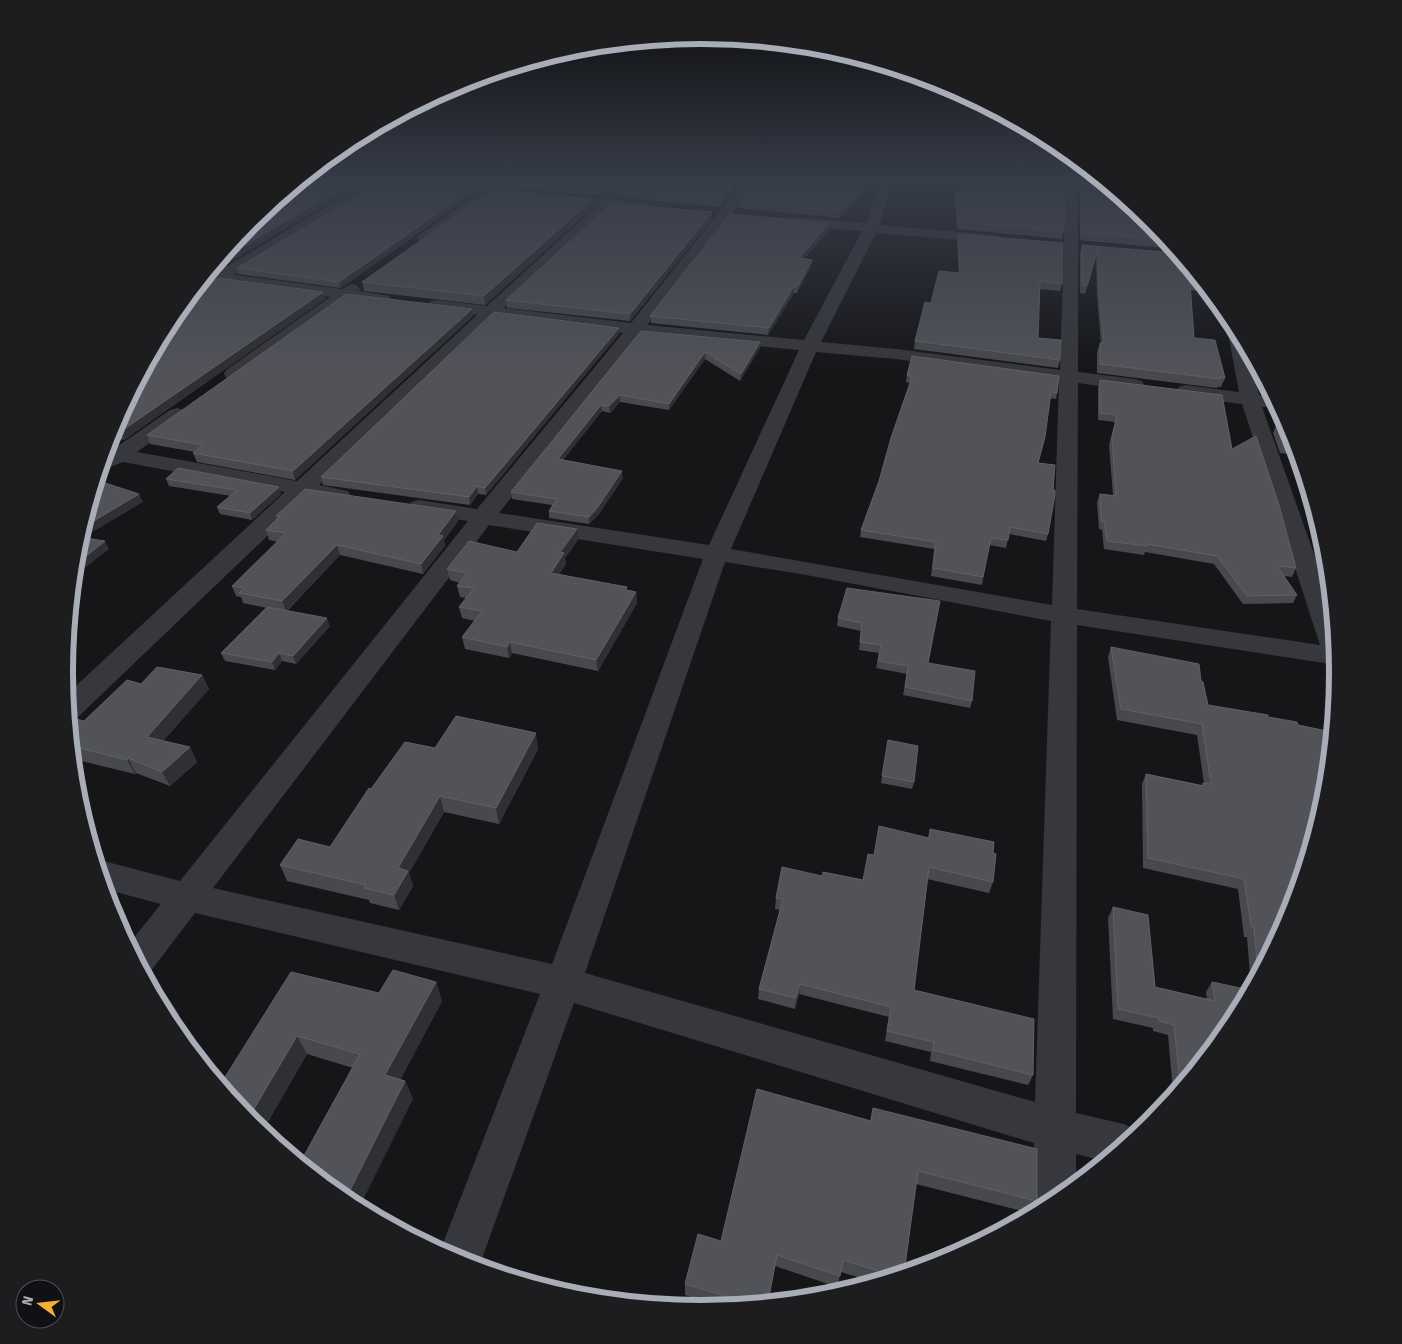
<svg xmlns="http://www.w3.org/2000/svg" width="1402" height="1344" viewBox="0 0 1402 1344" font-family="'Fira Sans',sans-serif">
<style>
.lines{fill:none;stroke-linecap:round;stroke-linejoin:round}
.minor{fill:#37383d;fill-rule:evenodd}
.wall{fill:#47494d}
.shaded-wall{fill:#2f3033}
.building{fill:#525359;stroke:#5f6168}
.rim{fill:none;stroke:#a8adb8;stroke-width:6}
</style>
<rect width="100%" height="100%" fill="#161618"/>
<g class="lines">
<path class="minor" d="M 369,181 L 420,181 L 487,188 L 495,184 L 500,185 L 501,189 L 605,199 L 624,181 L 638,181 L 619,200 L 653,204 L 655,207 L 653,210 L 611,207 L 504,308 L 631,323 L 744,181 L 757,181 L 647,325 L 804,340 L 862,231 L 793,225 L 786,221 L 793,217 L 866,223 L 881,181 L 893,181 L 879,225 L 994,235 L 999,236 L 1001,239 L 999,242 L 994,243 L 876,233 L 821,342 L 896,349 L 1060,370 L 1066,181 L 1078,181 L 1078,372 L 1135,379 L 1142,381 L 1144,385 L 1142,389 L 1135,391 L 1078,383 L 1077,609 L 1320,645 L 1242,404 L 1186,397 L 1179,395 L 1177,391 L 1179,387 L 1186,385 L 1239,392 L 1227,328 L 1234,323 L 1250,355 L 1259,395 L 1273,397 L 1279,408 L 1262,407 L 1331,602 L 1337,665 L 1077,625 L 1076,1113 L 1124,1124 L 1140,1132 L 1104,1161 L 1076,1154 L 1076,1184 L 1055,1202 L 1036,1212 L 1032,1202 L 1034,1143 L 574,1003 L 479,1267 L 457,1260 L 440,1251 L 540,994 L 195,913 L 150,972 L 144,975 L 128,945 L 161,904 L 104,889 L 96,862 L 100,860 L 180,881 L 468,521 L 411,512 L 408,507 L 411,502 L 419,500 L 477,509 L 623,333 L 494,317 L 319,485 L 348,491 L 351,496 L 348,501 L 340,503 L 308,497 L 78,717 L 69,720 L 66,695 L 285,492 L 123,462 L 110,467 L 103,465 L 107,446 L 115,448 L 170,410 L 177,408 L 184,410 L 187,414 L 184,418 L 137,452 L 297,481 L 477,315 L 430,308 L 428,305 L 430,302 L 436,300 L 487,306 L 597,206 L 492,196 L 429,241 L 419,241 L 417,238 L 419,235 L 477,195 L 382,185 L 234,275 L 342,289 L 352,284 L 358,286 L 360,289 L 359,291 L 389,296 L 391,299 L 389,302 L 383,304 L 348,299 L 240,378 L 233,380 L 226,378 L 224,374 L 226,370 L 330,297 L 221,283 C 212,288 210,282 203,280 L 209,272 L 216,273 ZM 640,335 L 799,350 L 709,545 L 499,513 ZM 816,352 L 896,359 L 1059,381 L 1052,605 L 731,549 ZM 489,525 L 703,559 L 552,964 L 213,888 ZM 725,562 L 801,574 L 1051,621 L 1035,1102 L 585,973 Z"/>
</g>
<path class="wall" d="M 443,181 L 621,181 L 604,196 L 502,187 L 500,183 L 495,182 L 487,186 Z
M 741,181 L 721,207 L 623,198 L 623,193 Z
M 1080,181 L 1103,181 L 1152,222 L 1174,249 L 1080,240 Z
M 956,190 L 976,191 L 1064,231 L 1062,239 L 957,229 L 955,197 Z
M 472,195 L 341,288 L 238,274 L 237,268 Z
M 592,200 L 593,207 L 485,305 L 364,291 L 362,282 Z
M 739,202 L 855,204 L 839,218 L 739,208 Z
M 712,212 L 712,219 L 630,321 L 507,308 L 506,300 Z
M 251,221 L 215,271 L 210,271 Z
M 829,230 L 804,259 L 812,260 L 811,266 L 797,293 L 794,293 L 768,335 L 651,323 L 650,316 Z
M 958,234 L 1062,284 L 1060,291 L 1040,289 L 1038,338 L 1060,360 L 1058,368 L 914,349 L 915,341 L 931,303 L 959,273 L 957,241 Z
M 1082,245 L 1177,253 L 1209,292 L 1190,290 L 1194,338 L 1225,378 L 1221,387 L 1217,387 L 1217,388 L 1097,373 L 1097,352 L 1100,343 L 1101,343 L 1097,295 L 1096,257 L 1085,294 L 1080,293 L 1080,253 Z
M 323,292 L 325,299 L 124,440 L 120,439 L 111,445 L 108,445 L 113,428 Z
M 472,309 L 473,316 L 295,480 L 197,462 L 193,453 L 195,452 L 150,444 L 147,435 Z
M 641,331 L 760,342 L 760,348 L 740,381 L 705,359 L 669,410 L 620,402 L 610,413 L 602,411 L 563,460 L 623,478 L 599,514 L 589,524 L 549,518 L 549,511 L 552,505 L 512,499 L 511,492 Z
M 619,334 L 486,495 L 478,494 L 470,505 L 323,485 L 321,477 Z
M 907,375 L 1057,393 L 1056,399 L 1050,398 L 1038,463 L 1048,534 L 1046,541 L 1009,534 L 1006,548 L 989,545 L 982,585 L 931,576 L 934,549 L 860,537 L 861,530 L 879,481 L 910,383 L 906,382 Z
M 1100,380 L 1232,449 L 1296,568 L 1292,577 L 1284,576 L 1297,595 L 1293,603 L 1243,604 L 1214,564 L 1145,552 L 1144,555 L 1104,549 L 1102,530 L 1099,529 L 1097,502 L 1100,494 L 1113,495 L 1109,445 L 1115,422 L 1098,420 L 1098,387 Z
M 1277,423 L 1290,428 L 1298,455 L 1280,453 L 1273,433 Z
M 166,479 L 281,494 L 252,520 L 220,514 L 217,507 L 231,496 L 169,486 Z
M 456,511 L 458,521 L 444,540 L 445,546 L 423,574 L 340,555 L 287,611 L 330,626 L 296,664 L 282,661 L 275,670 L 225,661 L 221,653 L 267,608 L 243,603 L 241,597 L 236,596 L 232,586 L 278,542 L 269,540 L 266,530 L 278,519 L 276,516 Z
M 578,540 L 565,558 L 566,564 L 559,574 L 636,592 L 637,603 L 598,671 L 512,653 L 509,658 L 465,649 L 462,637 L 475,621 L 462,618 L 459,607 L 466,598 L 460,597 L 457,586 L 460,583 L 450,580 L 447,569 L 517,552 Z
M 847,588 L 928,663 L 972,701 L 970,708 L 903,695 L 907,674 L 876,668 L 879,653 L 859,650 L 861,631 L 837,626 L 838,618 Z
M 1111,647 L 1201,681 L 1208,705 L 1289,916 L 1251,987 L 1247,937 L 1244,937 L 1238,889 L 1143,868 L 1142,784 L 1146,774 L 1202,785 L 1203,783 L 1204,783 L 1197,735 L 1117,720 L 1108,657 Z
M 202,675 L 209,689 L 163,741 L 190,747 L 197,762 L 170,786 L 136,773 L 135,774 L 73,759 L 69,725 L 84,721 L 141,684 Z
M 888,740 L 914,782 L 912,789 L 881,783 Z
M 435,748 L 538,749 L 499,824 L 444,812 L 409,873 L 413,886 L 399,910 L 370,903 L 369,900 L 287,881 L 280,865 L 330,847 L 371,789 Z
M 930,829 L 993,853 L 993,882 L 989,893 L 927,879 L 914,990 L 1033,1075 L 1028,1085 L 930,1061 L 931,1052 L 885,1041 L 889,1017 L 799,994 L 795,1009 L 758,999 L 759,989 L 780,910 L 775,909 L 776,898 L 822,876 L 863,880 L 874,855 L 928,838 Z
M 1113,907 L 1155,987 L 1207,999 L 1206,992 L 1212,982 L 1230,1026 L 1176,1093 L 1173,1092 L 1168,1035 L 1153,1031 L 1153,1028 L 1113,1019 L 1108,918 Z
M 291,972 L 379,993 L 436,982 L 442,1001 L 400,1080 L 405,1081 L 413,1099 L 353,1068 L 307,1054 L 262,1132 L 250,1122 L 222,1082 Z
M 873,1108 L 1037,1201 L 1030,1213 L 916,1184 L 904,1273 L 874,1282 L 841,1272 L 837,1287 L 775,1266 L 768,1302 L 724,1307 L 685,1295 L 685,1284 L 721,1241 L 870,1121 Z"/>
<path class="shaded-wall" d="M 354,181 L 365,181 L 215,271 L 213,267 L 218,261 Z
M 486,181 L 495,181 L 495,182 L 487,186 Z
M 614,181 L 621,181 L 604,196 L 604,190 Z
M 737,181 L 741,181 L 721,207 L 721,201 Z
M 866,181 L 869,181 L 855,204 L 839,218 L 839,212 Z
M 471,190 L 472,195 L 341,288 L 339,282 Z
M 592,200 L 593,207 L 485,305 L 484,296 Z
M 712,212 L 712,219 L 630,321 L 630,314 Z
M 830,223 L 829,230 L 799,265 L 799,258 Z
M 812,260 L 811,266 L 797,293 L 798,286 Z
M 794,286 L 794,293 L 768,335 L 769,328 Z
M 323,292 L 325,299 L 124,440 L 120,432 Z
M 472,309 L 473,316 L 295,480 L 293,471 Z
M 619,328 L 619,334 L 486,495 L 485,488 Z
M 760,342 L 760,348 L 740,381 L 741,374 Z
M 705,352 L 705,359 L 669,410 L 669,404 Z
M 620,395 L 620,402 L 610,413 L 609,406 Z
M 601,405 L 602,411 L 558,466 L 558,459 Z
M 117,431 L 120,439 L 111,445 L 109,440 L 110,436 Z
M 622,471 L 623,478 L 599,514 L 589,524 L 589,517 Z
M 477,486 L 478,494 L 470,505 L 469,497 Z
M 279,487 L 281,494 L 252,520 L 250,513 Z
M 139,494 L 143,502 L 79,540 L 82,528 Z
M 456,511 L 458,521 L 444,540 L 445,546 L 423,574 L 421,564 L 438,535 Z
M 577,529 L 578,540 L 565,558 L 566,564 L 552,584 L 551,573 L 560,552 Z
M 105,541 L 109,549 L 73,577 L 74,566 Z
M 337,545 L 340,555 L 286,611 L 282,601 Z
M 636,592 L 637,603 L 598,671 L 596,660 Z
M 327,618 L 330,626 L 296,664 L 293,656 Z
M 510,642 L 512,653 L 509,658 L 507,647 Z
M 279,653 L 282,661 L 275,670 L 272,662 Z
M 202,675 L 209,689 L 157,748 L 147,737 Z
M 536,733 L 538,749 L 499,824 L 496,808 Z
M 190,747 L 197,762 L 170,786 L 162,772 Z
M 128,758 L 136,773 L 135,774 L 127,760 Z
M 440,796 L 444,812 L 409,873 L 413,886 L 399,910 L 394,895 L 398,868 Z
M 436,982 L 442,1001 L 393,1094 L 385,1075 Z
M 800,984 L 799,994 L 795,1009 L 796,998 Z
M 166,995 L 179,1014 L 171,1025 L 159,1004 Z
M 297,1036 L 307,1054 L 262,1132 L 250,1122 L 248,1119 Z
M 405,1081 L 413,1099 L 359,1208 L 345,1200 Z"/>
<path class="building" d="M 299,181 L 354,181 L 218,261 L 251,221 Z
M 502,181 L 614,181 L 604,190 Z
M 634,181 L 737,181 L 721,201 L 623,193 Z
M 755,181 L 866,181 L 855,198 L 839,212 L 739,202 Z
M 979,181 L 1065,181 L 1064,231 L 958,222 L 956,190 L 976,191 Z
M 1082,181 L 1103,181 L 1152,222 L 1167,240 L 1082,233 Z
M 381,182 L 471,190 L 339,282 L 237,268 Z
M 492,190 L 592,200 L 484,296 L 362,282 Z
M 612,203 L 712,212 L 630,314 L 506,300 Z
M 730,214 L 830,223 L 799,258 L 812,260 L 798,286 L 794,286 L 769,328 L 650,316 Z
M 958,234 L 1063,243 L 1062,284 L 1040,281 L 1038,338 L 1061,340 L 1060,360 L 915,341 L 925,302 L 931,303 L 939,271 L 960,273 Z
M 1082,245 L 1177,253 L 1202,283 L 1190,282 L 1194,338 L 1215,340 L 1225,378 L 1220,377 L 1220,379 L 1100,364 L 1100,343 L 1104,343 L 1099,287 L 1098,249 L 1087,286 L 1082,285 Z
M 219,278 L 323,292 L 120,432 L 117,431 L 110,436 L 113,428 L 172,318 L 194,291 L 197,291 Z
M 346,294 L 472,309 L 293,471 L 193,453 L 203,445 L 147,435 Z
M 494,312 L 619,328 L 485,488 L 477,486 L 469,497 L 321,477 Z
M 641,331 L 760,342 L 741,374 L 705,352 L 669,404 L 620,395 L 609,406 L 601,405 L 558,459 L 622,471 L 598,507 L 589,517 L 549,511 L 557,499 L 511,492 Z
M 912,356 L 1059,376 L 1057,393 L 1051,392 L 1045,437 L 1038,463 L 1055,465 L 1053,490 L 1055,490 L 1055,495 L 1048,534 L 1010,527 L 1008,540 L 991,538 L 983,577 L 933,568 L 936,542 L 861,530 L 879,481 L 891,438 L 912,377 L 907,375 Z
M 1100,380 L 1222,395 L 1232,449 L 1256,436 L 1279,505 L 1296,568 L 1277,566 L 1297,595 L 1247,596 L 1217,556 L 1147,544 L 1147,546 L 1107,541 L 1104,522 L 1101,521 L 1100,494 L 1116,496 L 1112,437 L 1117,415 L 1100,413 Z
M 1285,419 L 1290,428 L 1294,444 L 1284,443 L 1277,423 Z
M 178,468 L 279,487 L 250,513 L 217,507 L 237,490 L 166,479 Z
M 102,482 L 139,494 L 82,528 L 94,488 Z
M 305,489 L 456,511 L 438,535 L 443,536 L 421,564 L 337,545 L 282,601 L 239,593 L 244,588 L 232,586 L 286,533 L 266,530 L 280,516 L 276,516 Z
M 537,523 L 577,529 L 560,552 L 564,553 L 551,573 L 627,587 L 626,590 L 636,592 L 596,660 L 510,642 L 507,647 L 462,637 L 482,611 L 459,607 L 474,588 L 457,586 L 467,573 L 447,569 L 469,541 L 517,552 Z
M 79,537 L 105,541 L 74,566 L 76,547 Z
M 847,588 L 940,601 L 928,663 L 975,671 L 972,701 L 905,687 L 908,666 L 878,661 L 881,645 L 860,642 L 862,623 L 838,618 Z
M 267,607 L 327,618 L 293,656 L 279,653 L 272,662 L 221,653 Z
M 1111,647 L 1199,664 L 1201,681 L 1203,682 L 1208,705 L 1268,715 L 1268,717 L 1297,722 L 1298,725 L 1332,732 L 1326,797 L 1289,916 L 1258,975 L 1254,927 L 1251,926 L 1244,879 L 1148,858 L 1146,774 L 1203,786 L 1203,783 L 1211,784 L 1202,724 L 1121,709 Z
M 157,667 L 202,675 L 147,737 L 190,747 L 162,772 L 128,758 L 127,760 L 71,746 L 69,725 L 76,719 L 84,721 L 127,680 L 141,684 Z
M 456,716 L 536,733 L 496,808 L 440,796 L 398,868 L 408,871 L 394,895 L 364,888 L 366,885 L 280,865 L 298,839 L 330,847 L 369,788 L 371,789 L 405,742 L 435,748 Z
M 888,740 L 918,746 L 914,782 L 882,776 Z
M 879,826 L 929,838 L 930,829 L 994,842 L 993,853 L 996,854 L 993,882 L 929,867 L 914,990 L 1034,1019 L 1033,1075 L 933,1050 L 934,1042 L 887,1031 L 891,1007 L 800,984 L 796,998 L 759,989 L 783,899 L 776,898 L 782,867 L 822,876 L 823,872 L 863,880 L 868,854 L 874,855 Z
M 1113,907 L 1148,915 L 1155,987 L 1215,1001 L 1212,982 L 1250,990 L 1230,1026 L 1183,1084 L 1180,1083 L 1174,1025 L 1159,1021 L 1159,1018 L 1118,1009 Z
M 393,970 L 436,982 L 385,1075 L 405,1081 L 345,1200 L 300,1163 L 360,1054 L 297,1036 L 248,1119 L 216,1080 L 222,1082 L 291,972 L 379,993 Z
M 153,991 L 166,995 L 159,1004 Z
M 757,1089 L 871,1121 L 873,1108 L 1037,1149 L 1037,1201 L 918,1171 L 904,1273 L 894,1276 L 843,1260 L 840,1276 L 777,1255 L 768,1302 L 752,1304 L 685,1284 L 698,1234 L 721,1241 Z"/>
<linearGradient id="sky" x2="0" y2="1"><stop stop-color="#0c0c0d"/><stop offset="0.49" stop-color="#363c48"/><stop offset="1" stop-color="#363c48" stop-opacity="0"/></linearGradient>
<rect width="1402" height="370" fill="url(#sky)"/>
<path d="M0 0H1402V1344H0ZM73 672a628 628 0 1 1 1256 0a628 628 0 1 1-1256 0Z" fill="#1d1d20" fill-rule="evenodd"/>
<path class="rim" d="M73 672a628 628 0 1 1 1256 0a628 628 0 1 1-1256 0Z"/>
<g transform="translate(40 1304) rotate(285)"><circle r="24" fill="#111113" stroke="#4d4f55"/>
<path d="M0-4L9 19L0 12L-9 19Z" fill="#f2b134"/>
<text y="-8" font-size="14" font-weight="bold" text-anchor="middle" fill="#a8adb8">N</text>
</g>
</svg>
